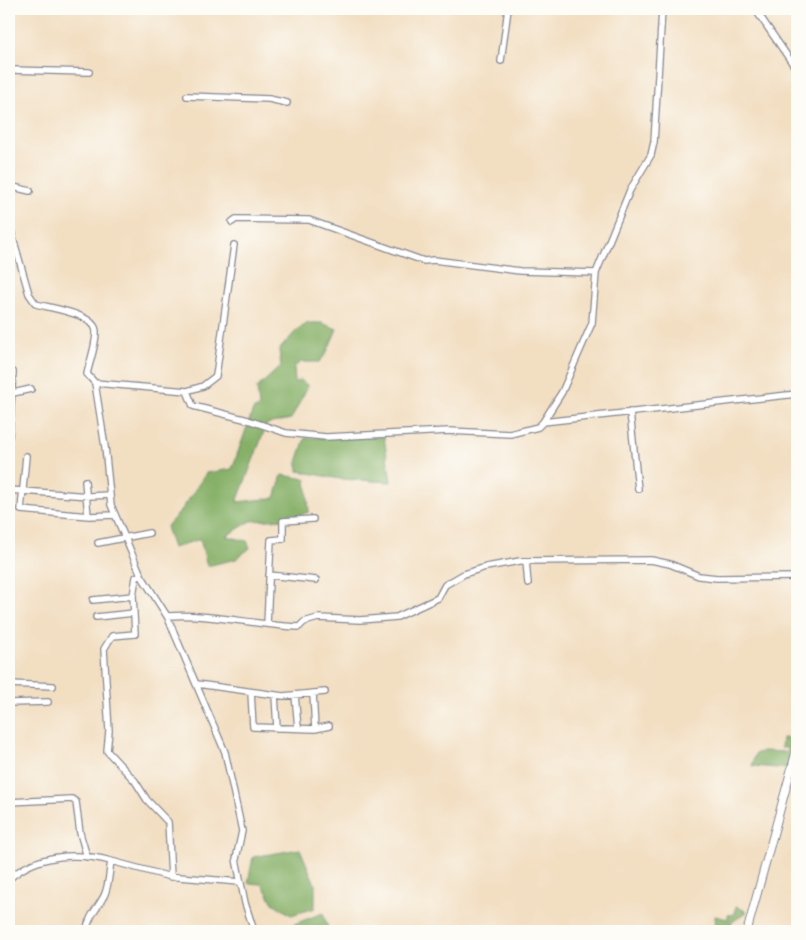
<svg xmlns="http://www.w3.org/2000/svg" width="806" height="940" viewBox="0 0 806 940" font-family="Kalam,sans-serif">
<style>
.forest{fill:#86b067;stroke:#507062}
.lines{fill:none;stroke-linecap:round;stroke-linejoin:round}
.minor-casing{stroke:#868690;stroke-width:8}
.tertiary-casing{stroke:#868690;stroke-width:9}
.minor{stroke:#fff;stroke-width:5.5}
.tertiary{stroke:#fff;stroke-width:7}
</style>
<rect width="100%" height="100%" fill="#fdfcf7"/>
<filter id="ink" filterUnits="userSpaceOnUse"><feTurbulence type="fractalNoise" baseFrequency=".02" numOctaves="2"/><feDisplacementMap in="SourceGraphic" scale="10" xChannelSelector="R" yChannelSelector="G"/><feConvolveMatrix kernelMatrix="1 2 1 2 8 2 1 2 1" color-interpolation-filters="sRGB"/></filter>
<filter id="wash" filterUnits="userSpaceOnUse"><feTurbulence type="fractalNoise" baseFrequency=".0096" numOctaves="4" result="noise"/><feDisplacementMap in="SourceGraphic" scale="20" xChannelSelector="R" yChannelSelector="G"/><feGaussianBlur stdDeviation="1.12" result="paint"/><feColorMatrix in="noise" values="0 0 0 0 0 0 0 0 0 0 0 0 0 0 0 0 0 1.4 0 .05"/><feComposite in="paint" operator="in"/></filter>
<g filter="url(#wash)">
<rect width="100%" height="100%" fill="#f2dec1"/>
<path class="forest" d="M 308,323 L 322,323 L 337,329 L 326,354 L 319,362 L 301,362 L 294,367 L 295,383 L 301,380 L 308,386 L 291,419 L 267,424 L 237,502 L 275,498 L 282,475 L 306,479 L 309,512 L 285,519 L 251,521 L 226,536 L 247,541 L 250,548 L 236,559 L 207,566 L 200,539 L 173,548 L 166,527 L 181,511 L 206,473 L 232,469 L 253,410 L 259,407 L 257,388 L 281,366 L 279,350 L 297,330 Z
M 384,437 L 391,482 L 340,479 L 298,471 L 298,459 L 305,438 Z
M 782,738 L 797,738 L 791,769 L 752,766 L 755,754 L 763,751 L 787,752 L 788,748 L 781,748 Z
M 300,849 L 315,884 L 315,908 L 291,915 L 273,903 L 262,884 L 248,883 L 253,857 Z
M 736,906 L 747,912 L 732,922 L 728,931 L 716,931 L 715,916 L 728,919 L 728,915 L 735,914 Z
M 323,913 L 329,931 L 262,931 L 289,926 Z"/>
</g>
<g filter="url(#ink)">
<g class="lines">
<g class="minor-casing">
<path id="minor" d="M 755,9 L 797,70
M 501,61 L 508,9
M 9,70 L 89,72
M 187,96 L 269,99 L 287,103
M 9,186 L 30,191
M 232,222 L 236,219 L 309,220 L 424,261 L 434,260 L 520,271 L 596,273 L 592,323 L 562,392 L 543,422
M 9,224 L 29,294 L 36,304 C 50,308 96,314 96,332 C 96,345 90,361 87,374 L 95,383 L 105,447 L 111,505 L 141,575 L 167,616 L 225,752 L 242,831 L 236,859 L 245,903 L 254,931
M 596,273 L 630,190 L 651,155 L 654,142 L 662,10
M 9,372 L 13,372 L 9,436
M 95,383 L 187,391 L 203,386 L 216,376 L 234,245
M 9,391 L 13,393 L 31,389
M 187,391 L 193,406 L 248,420 L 286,433 L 326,437 L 449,431 L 510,434 L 538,427 L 543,422 L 561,420 L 797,394
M 630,412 L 638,489
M 26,456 L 21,510 L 89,516 L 115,515
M 85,481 L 88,516
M 9,490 L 89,496 L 110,495
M 98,543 L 149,533
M 526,561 L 528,584
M 141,575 L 136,577 L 133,596 L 135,634 L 112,636 L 104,649 L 109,731 L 107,751 L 135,781 L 147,800 L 168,822 L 171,877
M 269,575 L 316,580
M 93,600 L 133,596
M 167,616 C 212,613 254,625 299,627 L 304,622 L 318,618 L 360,620 L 397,617 L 438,598 L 445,585 L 464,574 L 486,567 L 520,561 L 651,560 L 670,564 L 699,576 L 717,578 L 797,577
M 96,617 L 134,613
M 267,624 L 271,540 L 283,539 L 283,521 L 313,519
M 9,684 L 53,686
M 197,684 L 283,696 L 325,692
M 251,692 L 253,727 L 315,729 L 329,726
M 313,693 L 315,729
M 275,695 L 277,728
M 295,695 L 298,728
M 9,703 L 48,702
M 9,802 L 72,799 L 76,802 L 80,833 L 87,857
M 111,861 L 167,876 L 240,882
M 9,879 C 36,854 76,852 111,861 C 109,873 109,886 104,896 C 96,911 90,914 86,931"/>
</g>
<g class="tertiary-casing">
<path id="tertiary" d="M 747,931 L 797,748"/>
</g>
<use href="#minor" class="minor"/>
<use href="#tertiary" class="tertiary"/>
</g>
</g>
<rect width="806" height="940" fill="none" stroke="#fdfcf7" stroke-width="30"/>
</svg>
